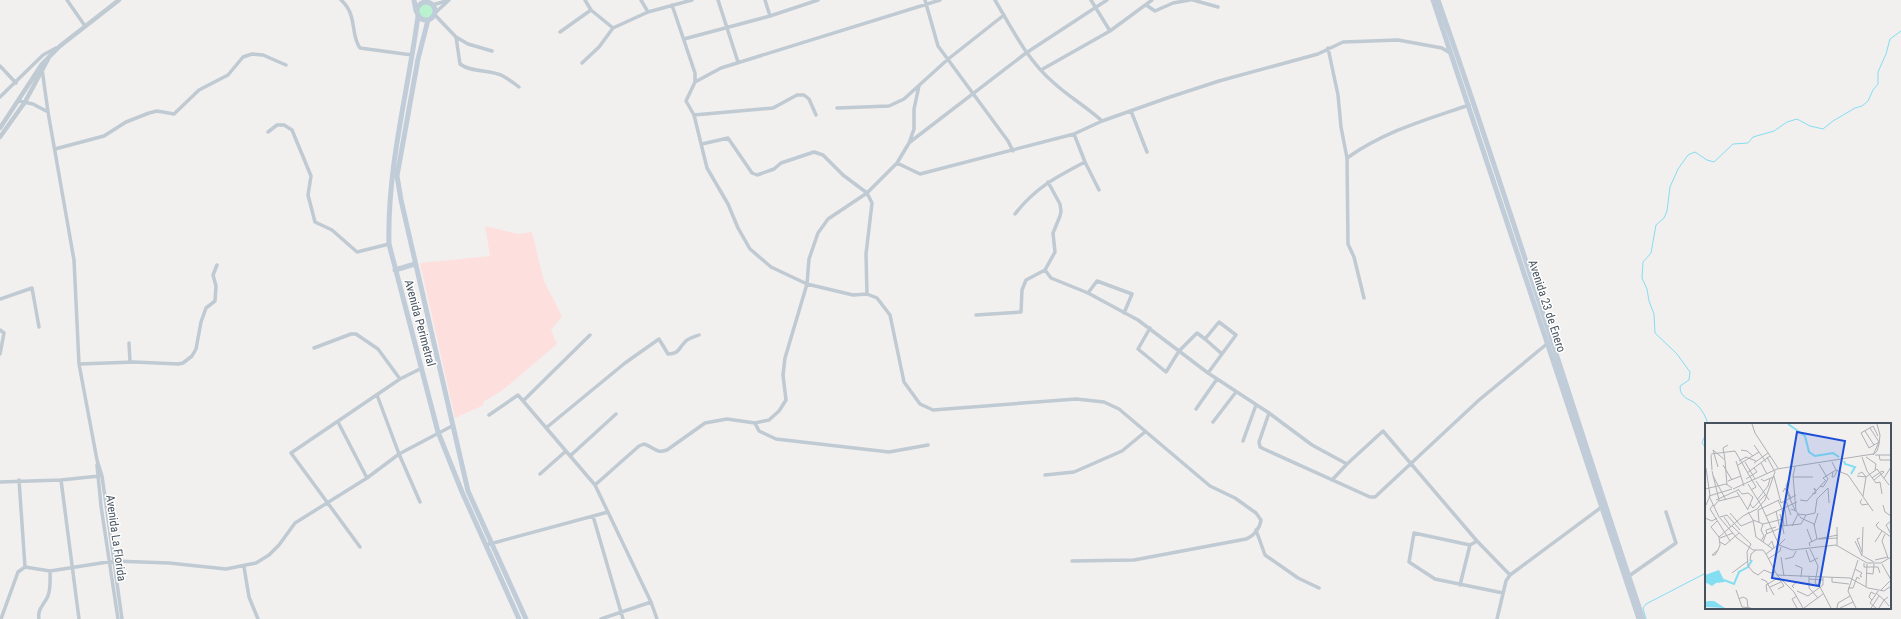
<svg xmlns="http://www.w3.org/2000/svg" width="1901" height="619" viewBox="0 0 1901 619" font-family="'Roboto Condensed',sans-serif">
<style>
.medical{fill:#fde0de}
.green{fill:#baf2cf}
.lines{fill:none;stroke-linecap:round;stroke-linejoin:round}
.stream{stroke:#84def2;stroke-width:1}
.minor{stroke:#bfcad2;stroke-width:3.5}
.tertiary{stroke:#bfcad2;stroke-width:4.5}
.secondary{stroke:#c0cdd9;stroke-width:5}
.labels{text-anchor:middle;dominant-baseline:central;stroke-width:3;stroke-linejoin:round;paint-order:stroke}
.street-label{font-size:12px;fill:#46535e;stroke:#fff}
.inset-river{fill:none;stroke:#84def2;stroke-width:2}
.inset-road{fill:none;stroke:#adb1b5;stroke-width:1}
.view{fill:#1d4ed8;fill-opacity:0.15;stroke:#1d4ed8;stroke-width:2}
.inset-edge{fill:none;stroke:#46535e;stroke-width:2}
</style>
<rect width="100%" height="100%" fill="#f2efef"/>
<path class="medical" d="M 485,226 L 518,234 L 532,232 L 544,281 L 562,316 L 551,330 L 557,344 L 503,390 L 483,402 L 484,405 L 455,418 L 420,263 L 490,256 Z"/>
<path class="green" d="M419 11a7 7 0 1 1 14 0a7 7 0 1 1-14 0Z"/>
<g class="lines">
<path class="stream" d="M 1708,424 C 1706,417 1702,409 1696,404 C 1689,398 1680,399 1680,386 L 1689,380 L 1690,372 L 1677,354 L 1655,333 L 1654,314 L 1649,301 L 1647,289 L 1642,278 L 1643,262 L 1651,253 L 1656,225 L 1664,218 L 1667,211 L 1670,187 L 1678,169 L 1688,155 L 1695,152 L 1707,160 L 1714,162 L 1733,144 L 1748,143 L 1753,137 L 1774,131 L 1787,122 L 1797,119 L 1810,126 L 1823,129 L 1833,121 L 1855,108 L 1862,106 L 1868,101 L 1873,90 L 1878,84 L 1878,72 L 1886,54 L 1890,39 L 1901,31
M 1706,433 L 1702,443 L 1706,448
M 1646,619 L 1643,608 L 1646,604 L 1706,573"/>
<path class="minor" d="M 67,0 L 85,26
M 341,0 C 358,15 350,35 360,48 L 412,55
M 449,0 L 434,14 L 456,37 L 460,64 C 472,73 489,69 503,76 C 508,79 514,83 519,87
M 585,0 L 591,10 L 613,28
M 641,0 L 648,12
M 718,0 L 738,62
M 765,0 L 770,16
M 925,0 L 938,46 L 1008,141 L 1013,151
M 995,0 C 1012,29 1028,61 1054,83 C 1069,97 1087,107 1102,121
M 1091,0 L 1110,31
M 1193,0 L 1218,7
M 432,5 L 446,1
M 672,5 L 695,73 L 695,82 L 686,101 L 694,115 L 707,168 L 728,204 L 738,228 L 750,249 L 771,267 L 807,284 L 853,295 L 867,294 L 877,298 L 890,315 L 904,382 L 920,404 L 933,410 L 1076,399 L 1104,402 L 1119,409 L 1210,486 L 1235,498 L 1256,513 L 1261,520 C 1260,528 1254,536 1246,539 L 1134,560 L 1072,561
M 1146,5 L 1155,11 L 1173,3 L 1190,0
M 560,32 L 591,10
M 456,37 L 468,44 L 492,51
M 684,39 L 770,16 L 818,0
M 1328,48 L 1338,95 L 1341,127 L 1347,158 L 1348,244 L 1354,257 L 1364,298
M 582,63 L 599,47 L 613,28 L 648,12 L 692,0
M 0,66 L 16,83
M 42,69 L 48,112 L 74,260 L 79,364 L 97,460 L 102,476 L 122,619
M 1041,70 L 1110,31 L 1152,0
M 695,82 L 721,68 L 940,0
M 0,97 L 43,55 L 56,48
M 19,101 L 33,104 L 48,112
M 837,108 L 889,106 L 904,99 L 947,60 L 1004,15
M 1131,111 L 1147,152
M 694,115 L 773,108 L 797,95 L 804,95 L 809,99 L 816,115
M 268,132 L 277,125 L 284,125 L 292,130 L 311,176 L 308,195 L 315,222 L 332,230 L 357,252 L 389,244
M 1074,134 L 1085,162 L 1099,190
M 910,142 L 1026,53 L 1107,0
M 702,144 L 728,138 L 752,173 L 757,175 L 774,169 L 781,163 L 814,152 L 823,155 L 843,175 L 867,193 L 872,203 L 866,254 L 867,294
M 55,149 L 104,136 L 126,122 L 149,113 L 157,111 L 174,114 L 199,90 L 228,75 L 243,57 L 252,54 L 263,55 L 286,65
M 1347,158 C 1385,131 1425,120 1469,105
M 897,163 L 920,174 L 1074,134 L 1102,121 L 1167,98 L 1219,81 L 1318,54 L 1343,42 L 1398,40 L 1442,48 L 1450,53
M 1048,182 L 1060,204 L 1061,211 L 1060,216 L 1053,233 L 1055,252 L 1045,270 L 1051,278 L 1088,293 L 1138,320 L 1208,373 L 1269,413 L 1312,445 L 1347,464
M 1015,214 C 1035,188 1056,177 1085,162
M 1088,293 L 1097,281 L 1132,294 L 1124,313
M 0,299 L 32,288 L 39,327
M 976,315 L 1021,312 L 1022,290 L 1026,280 L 1045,270
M 1150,328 L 1138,349 L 1166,372 L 1179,351 L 1197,333 L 1205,339 L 1219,322 L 1236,335 L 1208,373
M 0,330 L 4,333 L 0,354
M 1205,339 L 1222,354
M 129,343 L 130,362
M 314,348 L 351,334 L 356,334 L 378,349 L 400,379
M 79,364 L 134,362 L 178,364 L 183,363 L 192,356 L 196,349 L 201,322 L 206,308 L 215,301 L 216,286 L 213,275 L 217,265
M 377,395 L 399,454 L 420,502
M 523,401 L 590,335
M 1196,409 L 1217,379
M 1269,413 L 1259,442 L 1260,447 L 1264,449 L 1370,497 L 1375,497 L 1479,400 L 1548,343
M 489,415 L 518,395 L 595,485 L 651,602 L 657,619
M 338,422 L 367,478
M 1213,422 L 1236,392
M 755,423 L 759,431 L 776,439 L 889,452 L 928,445
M 546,428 L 625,363 L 659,339 L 668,354 C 679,354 678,349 685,342 C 688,338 694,337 699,335
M 1243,441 L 1256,405
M 570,456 L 616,414
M 97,465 L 101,506 L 118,619
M 540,474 L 566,451
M 1045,475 L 1074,472 L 1122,451 L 1145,432
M 19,480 L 25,567
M 61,480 L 79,619
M 1332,480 L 1347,464 L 1383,431 L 1477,541 L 1510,575
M 0,482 L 61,480 L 99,476
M 595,485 L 639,446 L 644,444 C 654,447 656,454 667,450 L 705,423 L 727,419 L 755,423 L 769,420 L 779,411 L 786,400 L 783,375 L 785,358 L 807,284 L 809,259 L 818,233 L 828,219 L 867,193 L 897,163 L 909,143 L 914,129 L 914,109 L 919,86
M 593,516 L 623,619
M 1256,530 L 1265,555 L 1298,578 L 1319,588
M 1477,541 L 1470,545 L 1414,533 L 1409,562 L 1435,579 L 1503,593
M 486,545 L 608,512
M 360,547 L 291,453 L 400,379 L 422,368
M 244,567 L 249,597 L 258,619
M 1629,576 L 1676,543 L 1666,512
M 1460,585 L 1470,545
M 1,619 L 18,572 L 25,567 L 50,571 L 114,561 L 169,563 L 226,569 L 256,563 L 269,555 L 279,545 L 295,523 L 367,478 L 399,454 L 452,426
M 39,619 C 37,609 44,605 48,596 C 51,588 50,579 50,571
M 601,619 L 651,602
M 1497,619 L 1506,581 L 1510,575 L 1603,506"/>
<path class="tertiary" d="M 0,128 L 42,64 L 60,46 L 119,0
M 0,137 L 25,102 L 48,59"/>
<path class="secondary" d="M 414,0 L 416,11
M 1433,0 L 1639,619
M 1438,0 C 1510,205 1574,413 1643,619
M417 11a9 9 0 1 1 18 0a9 9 0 1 1-18 0Z
M 418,16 C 408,92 387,167 389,244 L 438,432 L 462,492 L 519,619
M 428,20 L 418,59 L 397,176 L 401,200 L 468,491 L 526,619
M 395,270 L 415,264"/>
</g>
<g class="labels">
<g class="street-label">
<text transform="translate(1547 306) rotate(72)">Avenida 23 de Enero</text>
<text transform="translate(420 323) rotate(75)">Avenida Perimetral</text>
<text transform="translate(116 538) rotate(82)">Avenida La Florida</text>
</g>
</g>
<g transform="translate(1705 423)">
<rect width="186" height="186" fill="#f2efef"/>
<path d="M 14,147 L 20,159 L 11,160 L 7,163 L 0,159 L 0,152 ZM 3,178 L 9,178 L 20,185 L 0,184 L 0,179 Z" fill="#84def2"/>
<path class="inset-river" d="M 83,1 L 100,13 L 104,29 L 110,33 L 128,30 L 134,34M 139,38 L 140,41 L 150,44 L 146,51M 19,157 L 29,161 L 34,149 L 43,144 L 47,137"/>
<path class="inset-road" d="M 47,1 L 50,10 L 73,45M 172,1 L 175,12 L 174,21 L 172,28 L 168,32 L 174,19M 165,5 L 174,19 L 164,25 L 156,10 L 168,3 L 173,13M 160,8 L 169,22M 49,22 L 61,39M 8,27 L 20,37 L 22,62M 8,27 L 13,44M 36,27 L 42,28 L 48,33M 6,31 L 30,28 L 51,64 L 46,67M 6,32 L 7,47M 170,32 L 186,32M 174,32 L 175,37 L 186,37M 157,34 L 162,48 L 171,60 L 175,59 L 177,71M 161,34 L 171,41 L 170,47M 20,36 L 18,25 L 23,22M 31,38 L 39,63M 34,38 L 41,34 L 51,38M 40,39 L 50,56M 127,39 L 131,47 L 143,52 L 168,88M 49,40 L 63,30M 56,40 L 62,51M 114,41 L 123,56 L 118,64 L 115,63M 18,42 L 27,57M 33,42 L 54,29M 90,44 L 88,53 L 91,88M 1,45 L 5,73M 7,48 L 14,77 L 9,83M 128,49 L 127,54 L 129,54 L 132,48M 42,50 L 65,33M 153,51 L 157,49 L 161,54 L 172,46 L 184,62M 8,53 L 21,77M 69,53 L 76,80 L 91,72M 152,53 L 161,54 L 158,73M 88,54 L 108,54M 167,55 L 177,48 L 179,49 L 169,57M 179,55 L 186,44M 41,56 L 52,49 L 49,45M 56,56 L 59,58 L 68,54M 84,56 L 81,63 L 86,76M 23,58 L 36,53M 51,58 L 64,77M 121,58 L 118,55 L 131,47M 43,61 L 56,82 L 74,122 L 80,116M 0,66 L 21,61 L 27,65M 27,66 L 4,73 L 14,94 L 32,115 L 48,127 L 58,127 L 61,131 L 73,122M 28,66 L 72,46 L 168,31M 33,66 L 37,71 L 43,70 L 48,74M 32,69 L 43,87M 78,69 L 80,65 L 90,87M 107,71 L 111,70 L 109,65 L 111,67M 157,76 L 155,79 L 157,82 L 163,81M 11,77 L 33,67M 52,77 L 63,63 L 65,56M 73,77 L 77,86 L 79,103M 95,77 L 102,78 L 120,58M 14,78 L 34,73M 81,78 L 86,92M 79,79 L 82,103M 45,81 L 48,85 L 60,72M 8,82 L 5,86 L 25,118M 178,82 L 180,89 L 186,93M 0,84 L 5,73M 43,86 L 48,74M 86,86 L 91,88 L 96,95 L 109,101 L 112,116M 53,87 L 74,77M 53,87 L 54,99M 71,88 L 75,106M 43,89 L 48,97 L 58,101 L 78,96M 25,90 L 36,103 L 48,98M 75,91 L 79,111M 61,93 L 92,79M 15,94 L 22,92 L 35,107M 19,94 L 26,104M 0,95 L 7,98 L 12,95M 48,97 L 51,114 L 68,126M 12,98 L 6,104 L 14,114 L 15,122 L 13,127 L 10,132 L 7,132 L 13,127M 186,98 L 181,102 L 186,111M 174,99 L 171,102 L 173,105 L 186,114M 27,103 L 46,121 L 42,129 L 43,143 L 48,149 L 53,152 L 59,147 L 66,150 L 70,149M 76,103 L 96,101 L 101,92 L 110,90 L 112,76 L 123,65 L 124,80M 87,103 L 93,91 L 101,92M 109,103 L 113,90M 102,106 L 107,119M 62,111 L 61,107 L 71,104M 180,111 L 177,118 L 183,135M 14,114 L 38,93 L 52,86 L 60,77 L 70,49 L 62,34M 15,115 L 28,110M 155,115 L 152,116 L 157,129M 114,116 L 133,115M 56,118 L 59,113 L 56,107 L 58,101M 150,118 L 157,133M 15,119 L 20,122 L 34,110M 58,119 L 61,111 L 76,105M 170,119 L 177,108M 74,122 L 87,127 L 131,122 L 162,140 L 176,140 L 186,134M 63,123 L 67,118 L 69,125M 105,123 L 104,120 L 112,116 L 133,112M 132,123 L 132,104M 105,126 L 113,143 L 110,160 L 115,164 L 126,185M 101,127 L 105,139 L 113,135M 61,131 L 72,152 L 89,169 L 98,185M 157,133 L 158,104M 158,133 L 169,139M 76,134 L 79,153M 63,136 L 75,128 L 76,124M 80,136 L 88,134 L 91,128M 170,137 L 183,134M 45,138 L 46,131 L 51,127M 159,140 L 159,144 L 173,144 L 175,150M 177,141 L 186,157M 90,142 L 97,145 L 96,154M 150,146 L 157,150 L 155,153 L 157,154M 27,150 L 43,138M 161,150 L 168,151 L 169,141M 72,152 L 145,155 L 163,165 L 179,168 L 186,163M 104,153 L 104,165 L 113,175M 127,154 L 127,159 L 144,161M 56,156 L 61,158 L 69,172M 104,156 L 118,157M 65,164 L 76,159M 161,164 L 162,141M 89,165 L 87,163 L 92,159 L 98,161M 143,165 L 148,165 L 152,154 L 155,156M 73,166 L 79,163 L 74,155M 31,167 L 37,184 L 46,185M 176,167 L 186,157M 92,168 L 103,173 L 118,162 L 118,154M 62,169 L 61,162 L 73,155M 171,170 L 179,177 L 174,185M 92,173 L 87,176 L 92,185M 183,174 L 179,177 L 184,183M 34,176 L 38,174 L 42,176 L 43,185M 167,177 L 164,174 L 166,169 L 170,171M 99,185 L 118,171M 132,185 L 133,180 L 145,173M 135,185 L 148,179M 151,185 L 143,168 L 153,137M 166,185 L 174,173M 171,185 L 165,180 L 173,168"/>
<path class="view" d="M 92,9 L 140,18 L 114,163 L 67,155 Z"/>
<rect width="186" height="186" class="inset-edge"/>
</g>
</svg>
